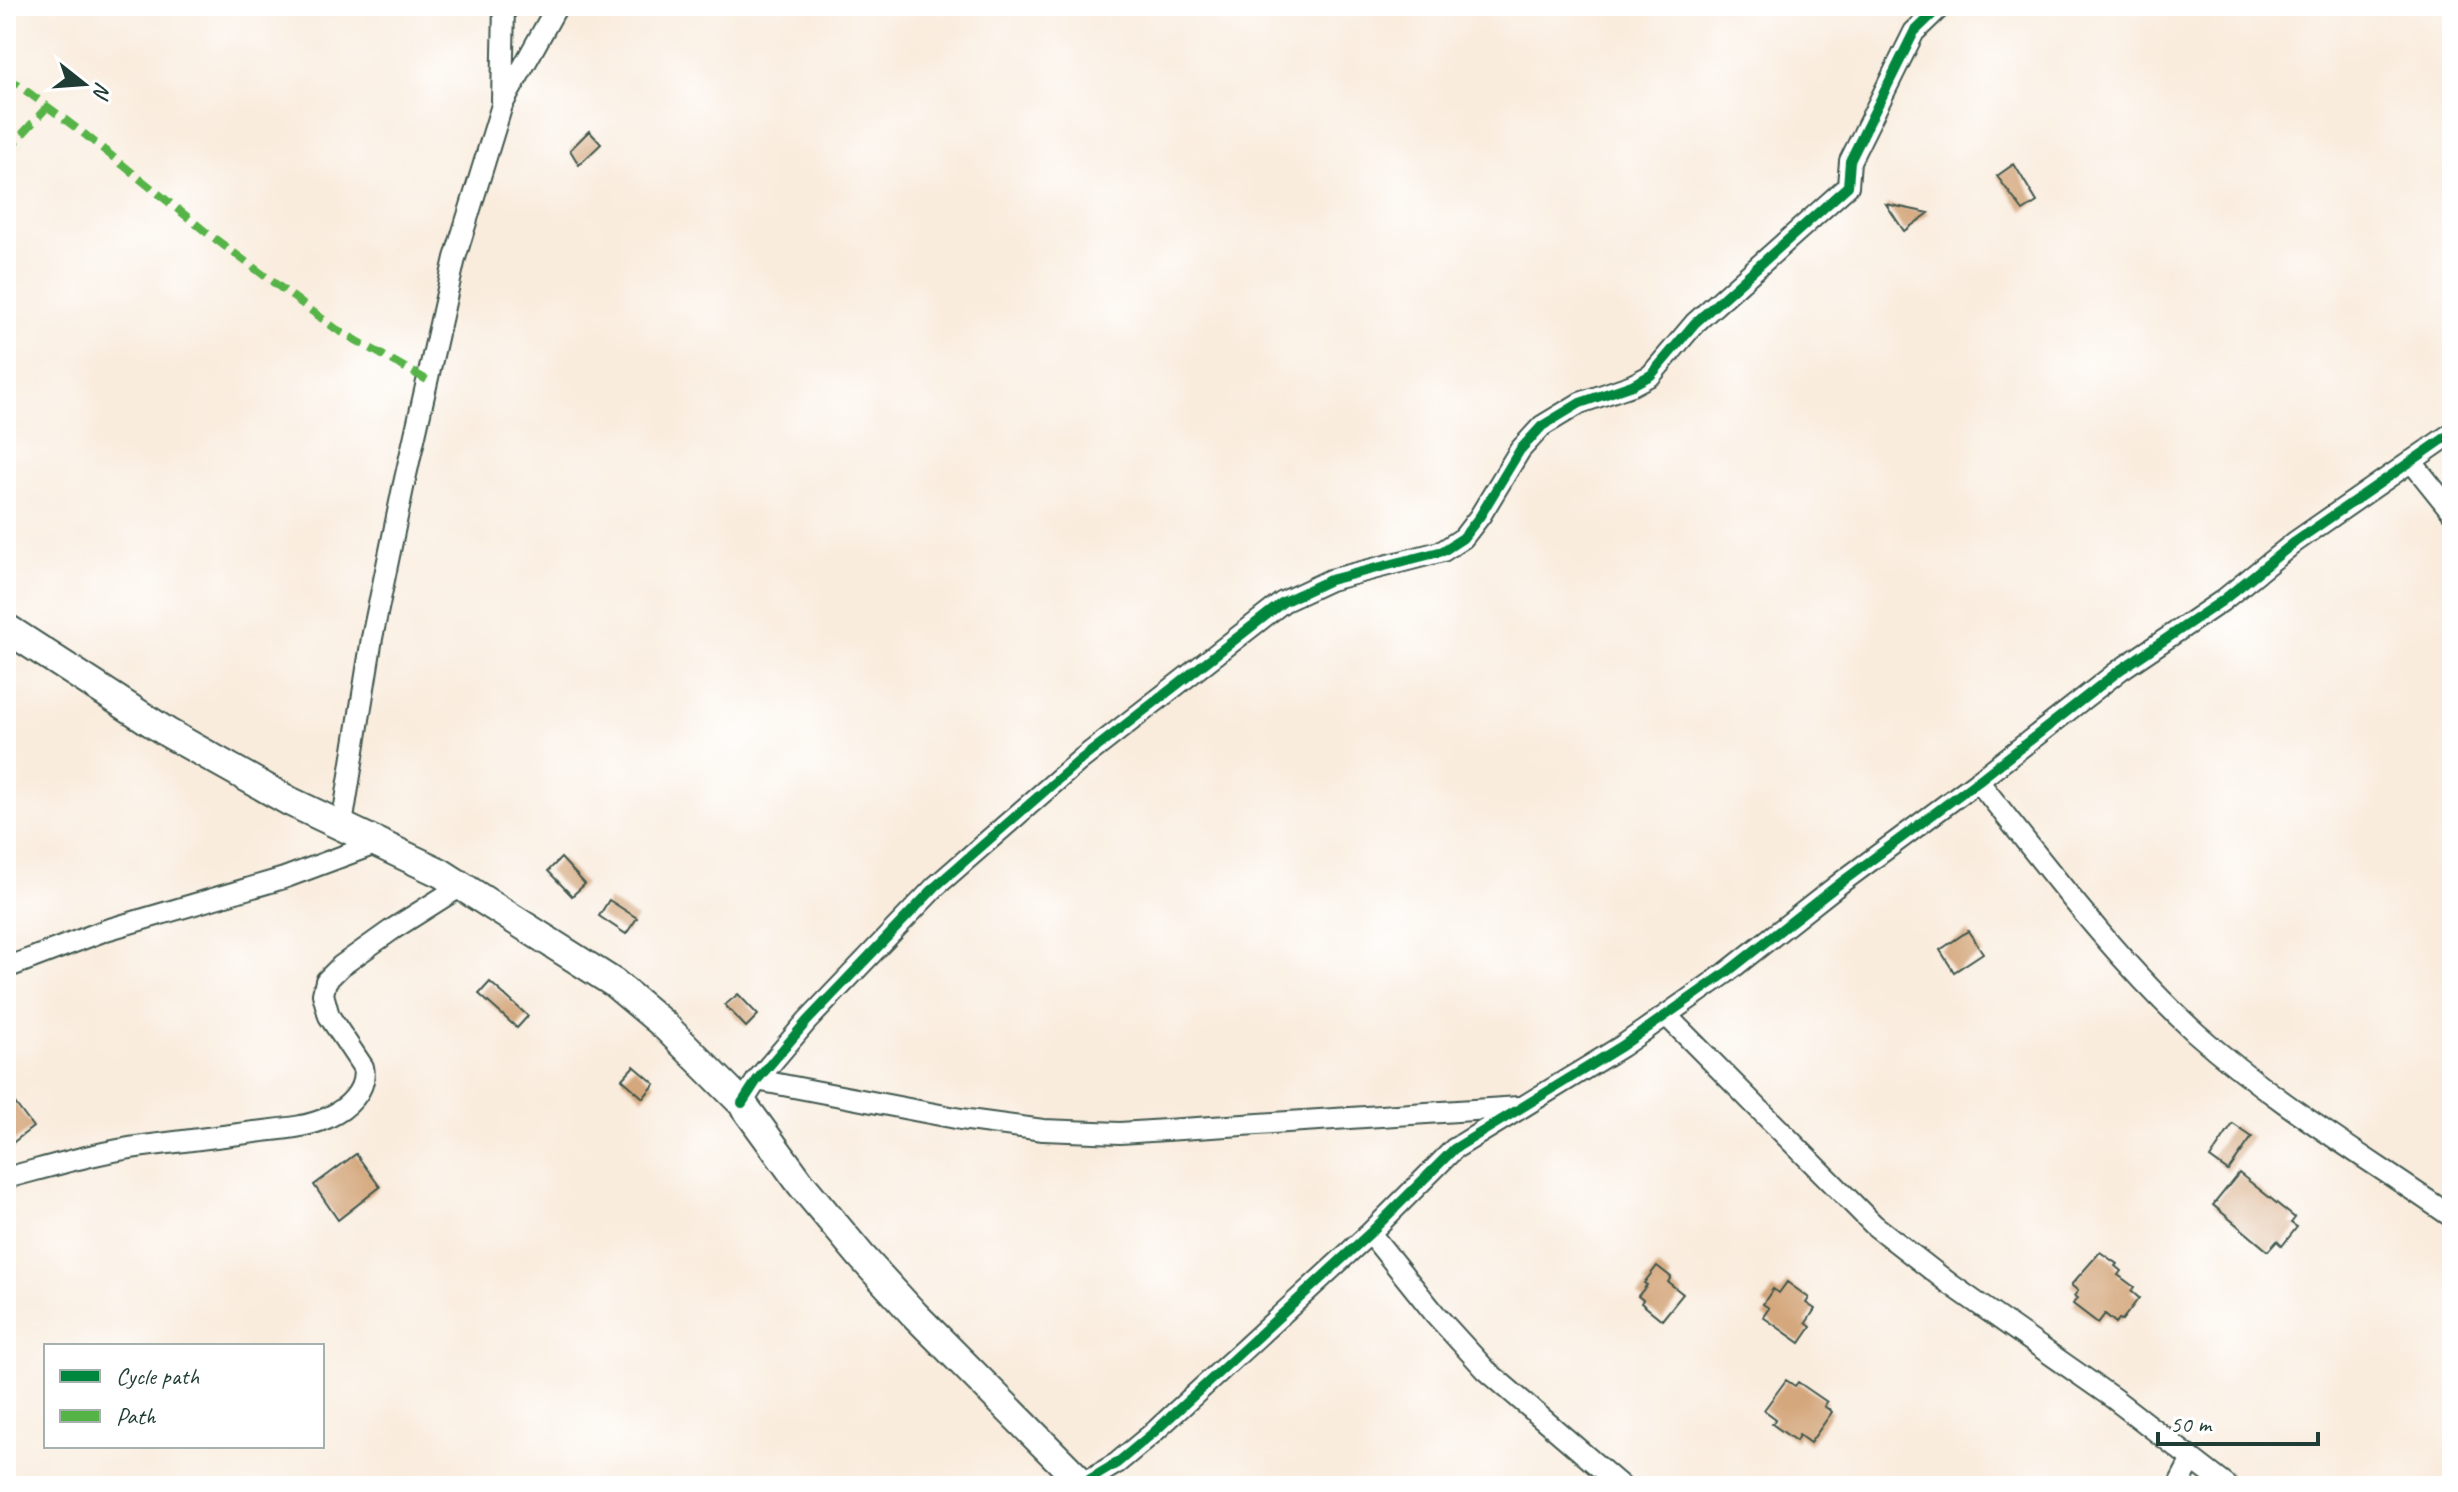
<svg xmlns="http://www.w3.org/2000/svg" width="2458" height="1492" viewBox="0 0 2458 1492" font-family="Caveat,sans-serif">
<style>
.building{fill:#d4a77d}
.lines{fill:none;stroke-linecap:round;stroke-linejoin:round}
.street-casing{stroke:#40574d;stroke-width:24}
.secondary-casing{stroke:#40574d;stroke-width:32}
.street{stroke:#fff;stroke-width:20}
.secondary{stroke:#fff;stroke-width:28}
.quiet{stroke:#55b346;stroke-width:8;stroke-dasharray:16 8;stroke-linecap:butt}
.cycleway-casing{stroke:#fff;stroke-width:15}
.cycleway{stroke:#00873e;stroke-width:10}
</style>
<rect width="100%" height="100%" fill="#fff"/>
<filter id="ink" filterUnits="userSpaceOnUse"><feTurbulence type="fractalNoise" baseFrequency=".0125" numOctaves="2"/><feDisplacementMap in="SourceGraphic" scale="16" xChannelSelector="R" yChannelSelector="G"/><feConvolveMatrix kernelMatrix="1 2 1 2 8 2 1 2 1" color-interpolation-filters="sRGB"/></filter>
<filter id="wash" filterUnits="userSpaceOnUse"><feTurbulence type="fractalNoise" baseFrequency=".006" numOctaves="4" result="noise"/><feDisplacementMap in="SourceGraphic" scale="32" xChannelSelector="R" yChannelSelector="G"/><feGaussianBlur stdDeviation="1.8" result="paint"/><feColorMatrix in="noise" values="0 0 0 0 0 0 0 0 0 0 0 0 0 0 0 0 0 1.4 0 .05"/><feComposite in="paint" operator="in"/></filter>
<g filter="url(#wash)">
<rect width="100%" height="100%" fill="#f9ecdd"/>
<g id="blocks">
<path class="building" d="M 589,131 L 601,144 L 579,165 L 570,150 Z
M 2014,164 L 2037,202 L 2023,211 L 1997,176 Z
M 1886,204 L 1929,213 L 1904,231 Z
M 561,858 L 585,884 L 572,896 L 548,871 Z
M 609,900 L 637,918 L 626,934 L 599,916 Z
M 1968,931 L 1983,953 L 1954,972 L 1940,950 Z
M 490,982 L 528,1016 L 517,1028 L 479,994 Z
M 738,994 L 758,1015 L 746,1027 L 725,1005 Z
M 634,1066 L 655,1084 L 643,1098 L 622,1079 Z
M 6,1091 L 33,1127 L 6,1148 Z
M 2233,1124 L 2252,1137 L 2228,1171 L 2210,1158 Z
M 356,1154 L 380,1187 L 338,1220 L 314,1185 Z
M 2239,1173 L 2295,1218 L 2291,1223 L 2297,1227 L 2282,1246 L 2277,1241 L 2268,1251 L 2213,1205 Z
M 2100,1252 L 2117,1264 L 2115,1266 L 2121,1271 L 2118,1275 L 2134,1287 L 2131,1291 L 2139,1298 L 2122,1320 L 2119,1319 L 2116,1323 L 2105,1314 L 2098,1323 L 2073,1304 L 2077,1298 L 2074,1296 L 2078,1291 L 2071,1285 Z
M 1657,1266 L 1671,1277 L 1668,1282 L 1683,1294 L 1662,1320 L 1641,1303 L 1643,1300 L 1638,1296 L 1647,1285 L 1644,1283 Z
M 1787,1282 L 1809,1298 L 1806,1303 L 1815,1309 L 1806,1323 L 1811,1327 L 1800,1343 L 1763,1317 L 1769,1308 L 1763,1304 L 1773,1289 L 1779,1293 Z
M 1786,1380 L 1795,1386 L 1798,1382 L 1827,1402 L 1824,1406 L 1832,1412 L 1810,1443 L 1799,1435 L 1796,1441 L 1772,1424 L 1776,1419 L 1764,1410 Z"/>
</g>
</g>
<g filter="url(#ink)">
<use href="#blocks" fill-opacity="0" stroke="#40574d" stroke-width="2"/>
<g class="lines">
<g class="street-casing">
<path id="street" d="M 502,101 L 504,6
M 2411,461 L 2452,512
M 1978,781 C 2047,867 2114,958 2196,1033 C 2275,1103 2366,1157 2452,1217
M 342,825 L 372,638 L 403,488 L 455,258 L 502,105 L 557,6
M 6,968 L 106,930 L 284,878 L 378,843
M 1666,1015 L 1874,1225 L 1950,1284 L 2113,1398 L 2227,1486
M 757,1080 L 961,1119 L 1043,1130 L 1120,1133 L 1519,1107
M 742,1103 L 757,1080 L 807,1021 L 936,886 L 1079,761 L 1283,602 L 1330,580 L 1443,551 L 1463,538 L 1480,516 L 1520,450 L 1542,426 L 1580,403 L 1632,385 L 1651,375 L 1695,323 L 1848,186 L 1850,161 L 1914,32 L 1941,6
M 6,1178 C 52,1166 97,1152 144,1146 C 181,1141 218,1137 255,1132 C 279,1129 305,1128 327,1118 C 347,1109 368,1090 363,1067 L 329,1016 L 323,994 L 326,981 L 341,966 L 393,929 L 461,886
M 1370,1233 L 1435,1314 L 1486,1370 L 1621,1486
M 1082,1484 L 1117,1463 L 1153,1433 L 1370,1233 L 1454,1149 L 1622,1046 L 1726,973 L 1843,881 L 1978,781 L 2120,670 L 2222,601 L 2295,542 L 2452,433
M 2178,1486 L 2192,1459"/>
</g>
<g class="secondary-casing">
<path id="secondary" d="M 6,628 L 168,733 L 289,801 L 441,873 L 614,983 L 663,1024 L 742,1103 L 801,1184 L 861,1256 L 914,1314 L 1085,1486"/>
</g>
<use href="#street" class="street"/>
<use href="#secondary" class="secondary"/>
<path class="quiet" d="M 6,76 L 83,133 L 206,232 L 336,329 L 427,380
M 6,152 L 48,106"/>
<g class="cycleway-casing">
<path id="cycleway" d="M 742,1103 L 757,1080 L 807,1021 L 936,886 L 1079,761 L 1283,602 L 1330,580 L 1443,551 L 1463,538 L 1480,516 L 1520,450 L 1542,426 L 1580,403 L 1632,385 L 1651,375 L 1695,323 L 1848,186 L 1850,161 L 1914,32 L 1941,6
M 1082,1484 L 1117,1463 L 1153,1433 L 1370,1233 L 1454,1149 L 1622,1046 L 1726,973 L 1843,881 L 1978,781 L 2120,670 L 2222,601 L 2295,542 L 2452,433"/>
</g>
<use href="#cycleway" class="cycleway"/>
</g>
</g>
<rect width="2458" height="1492" fill="none" stroke="#fff" stroke-width="32"/>
<rect x="44" y="1344" width="280" height="104" fill="#ffffff" stroke="#a5b1ae" stroke-width="2"/>
<rect x="60" y="1370" width="40" height="12" fill="#00873e" stroke="#a5b1ae" stroke-width="2"/>
<text x="116" y="1384" font-size="24" fill="#1f3d34">Cycle path</text>
<rect x="60" y="1410" width="40" height="12" fill="#55b346" stroke="#a5b1ae" stroke-width="2"/>
<text x="116" y="1424" font-size="24" fill="#1f3d34">Path</text>
<g transform="translate(84 84) rotate(107)" stroke="#ffffff" stroke-width="6" paint-order="stroke">
<path d="M0-6L14 30L0 20L-14 30Z" fill="#1f3d34"/>
<text y="-12" font-size="22" font-weight="bold" text-anchor="middle" fill="#1f3d34">N</text>
</g>
<path d="M2158 1432v12h160v-12" fill="none" stroke="#1f3d34" stroke-width="4"/>
<text x="2170" y="1432" font-size="24" fill="#1f3d34" stroke="#ffffff" stroke-width="6" paint-order="stroke">50 m</text>
</svg>
